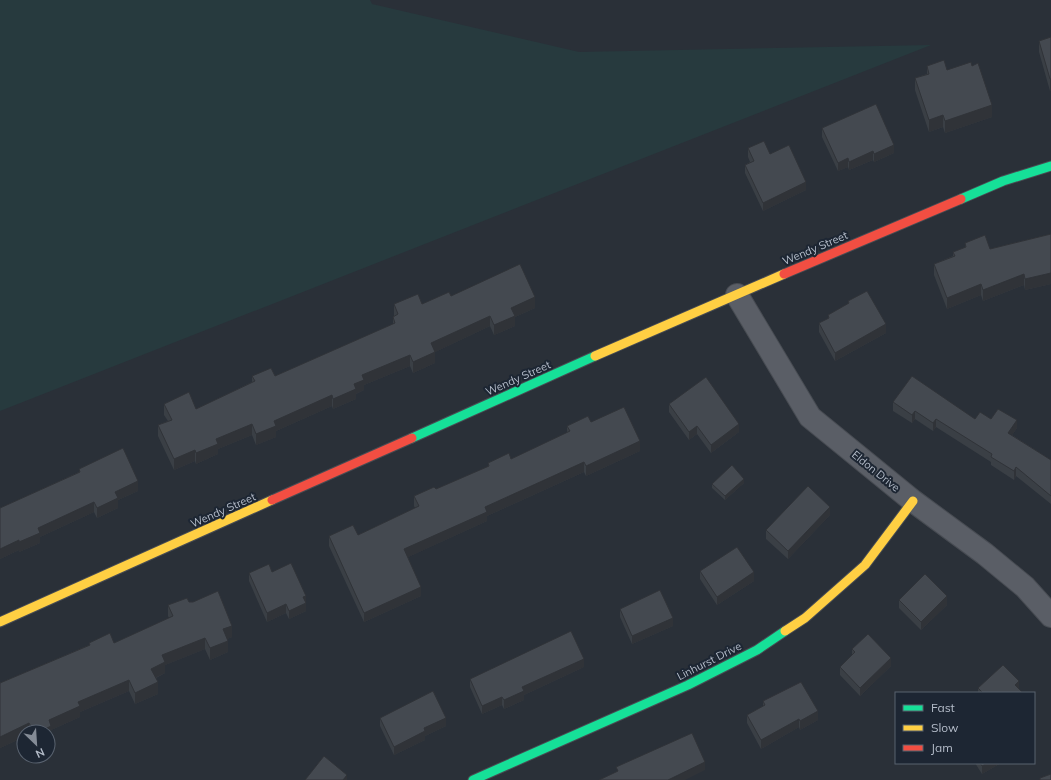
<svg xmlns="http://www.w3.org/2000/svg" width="1051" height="780" viewBox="0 0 1051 780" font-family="Mulish,sans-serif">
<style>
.green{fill:#273a3e}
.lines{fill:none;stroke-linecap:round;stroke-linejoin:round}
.street-casing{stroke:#484c53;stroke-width:24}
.fast-casing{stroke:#484c53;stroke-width:11}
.slow-casing{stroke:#484c53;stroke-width:11}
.jam-casing{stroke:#484c53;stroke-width:11}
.street{stroke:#5a5e66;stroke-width:22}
.fast{stroke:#16e098;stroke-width:9}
.slow{stroke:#ffcf43;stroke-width:9}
.jam{stroke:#f24e42;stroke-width:9}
.wall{fill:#3a3f45}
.shaded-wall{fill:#303338}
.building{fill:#444950;stroke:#303338}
.labels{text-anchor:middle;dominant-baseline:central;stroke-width:4;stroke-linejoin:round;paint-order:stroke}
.street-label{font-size:11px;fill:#b4bcc9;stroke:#1d2633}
</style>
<rect width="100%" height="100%" fill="#2a3038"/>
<path class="green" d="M 0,0 L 370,0 L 372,4 L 579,52 L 931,45 L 0,411 Z"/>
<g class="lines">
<g class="street-casing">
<path id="street" d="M 737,295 L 810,417 L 913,501 L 985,554 L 1025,587 L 1051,616"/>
</g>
<g class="fast-casing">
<path id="fast" d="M 961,199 L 1003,181 L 1051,166
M 412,438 L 595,356
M 473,780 L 688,685 L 757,650 L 785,631"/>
</g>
<g class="slow-casing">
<path id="slow" d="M 595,356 L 784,274
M 0,622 L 272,500
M 785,631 L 805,618 L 865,565 L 913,501"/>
</g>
<g class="jam-casing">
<path id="jam" d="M 784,274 L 961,199
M 272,500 L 412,438"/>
</g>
<use href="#street" class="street"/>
<use href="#fast" class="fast"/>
<use href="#slow" class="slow"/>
<use href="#jam" class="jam"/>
</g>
<path class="wall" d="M 1051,37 L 1050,91 L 1039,52 L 1039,41 Z
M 927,66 L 947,70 L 972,66 L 992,117 L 945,133 L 943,127 L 929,132 L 915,90 L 915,78 L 927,74 Z
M 822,128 L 894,153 L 874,162 L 873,160 L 849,170 L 848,167 L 838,171 L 822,137 Z
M 748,148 L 770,154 L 806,190 L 763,211 L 745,173 L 745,165 L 750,162 L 748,157 Z
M 1051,234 L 1051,284 L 1025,290 L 1024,285 L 983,301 L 981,295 L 947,309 L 934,275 L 934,264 L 953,256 L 953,252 L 965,248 L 965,243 L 990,249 Z
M 451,296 L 535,308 L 515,317 L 515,326 L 494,335 L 490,326 L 435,352 L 435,363 L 413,373 L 410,366 L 364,385 L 364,390 L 356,394 L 356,399 L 333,409 L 332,406 L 276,431 L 276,437 L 256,445 L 252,435 L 218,449 L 218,454 L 196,464 L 195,461 L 174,470 L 158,436 L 158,425 L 168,421 L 164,415 L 164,404 L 196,409 L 252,382 L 252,376 L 275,376 L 393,324 L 393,317 L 394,316 L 394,304 L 422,304 Z
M 848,301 L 886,333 L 835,361 L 819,332 L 819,323 L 828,319 L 828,315 L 848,304 Z
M 893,402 L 975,419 L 991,419 L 1017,428 L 1012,435 L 1051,460 L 1051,504 L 1016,476 L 1014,480 L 991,465 L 991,462 L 936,427 L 933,431 L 915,419 L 912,423 L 893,411 Z
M 669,404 L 739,432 L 711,453 L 697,434 L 689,440 L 669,412 Z
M 591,422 L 640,451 L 586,476 L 584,472 L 487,516 L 487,521 L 408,557 L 421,596 L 364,622 L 329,546 L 329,536 L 358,535 L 415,508 L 414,506 L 414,496 L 436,489 L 488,467 L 488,463 L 511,459 L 567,433 L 567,426 Z
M 79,469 L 138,491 L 118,500 L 118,508 L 97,518 L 94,512 L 40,537 L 40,543 L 19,552 L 19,550 L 0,559 L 0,508 L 79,472 Z
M 744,483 L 725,500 L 712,488 L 712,484 Z
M 830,515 L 788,559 L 766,539 L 766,530 Z
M 700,571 L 754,581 L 717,605 L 700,579 Z
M 272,572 L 306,596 L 306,611 L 289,619 L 286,613 L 267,622 L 249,581 L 249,573 Z
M 899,600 L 947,605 L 921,630 L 899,608 Z
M 189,602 L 232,637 L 227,639 L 228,652 L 210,660 L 205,649 L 165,665 L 165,673 L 156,678 L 158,694 L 135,704 L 129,691 L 80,712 L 80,717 L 51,730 L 51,737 L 48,739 L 48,732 L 24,732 L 24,737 L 0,748 L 0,683 L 89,645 L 89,643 L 114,643 L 169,618 L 168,616 L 168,605 Z
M 620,609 L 673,626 L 632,644 L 620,617 Z
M 852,649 L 891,666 L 860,696 L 840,675 L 840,667 L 852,655 Z
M 584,667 L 524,695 L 524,700 L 504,709 L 502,705 L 482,714 L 470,687 L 470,679 Z
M 978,688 L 1019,689 L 1023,693 L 978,693 Z
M 763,701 L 818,720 L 800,730 L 799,727 L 761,749 L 747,723 L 747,715 L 763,706 Z
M 380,718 L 446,726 L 425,736 L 425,740 L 394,755 L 380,726 Z
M 975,763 L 1001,763 L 982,774 Z"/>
<path class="shaded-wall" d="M 1050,79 L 1051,79 L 1051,91 L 1050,91 Z
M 992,105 L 992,117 L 945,133 L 945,121 Z
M 943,115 L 943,127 L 929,132 L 929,120 Z
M 894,145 L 894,153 L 874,162 L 874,154 Z
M 873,151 L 873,160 L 849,170 L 849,162 Z
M 848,158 L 848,167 L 838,171 L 838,163 Z
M 806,182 L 806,190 L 763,211 L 763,203 Z
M 1051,273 L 1051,284 L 1025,290 L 1025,279 Z
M 1024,274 L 1024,285 L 983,301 L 983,290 Z
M 981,284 L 981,295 L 947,309 L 947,298 Z
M 535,297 L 535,308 L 515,317 L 515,326 L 494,335 L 494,325 L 511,308 Z
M 490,316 L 490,326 L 431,354 L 431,343 Z
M 886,324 L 886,333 L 835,361 L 835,353 Z
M 435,352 L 435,363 L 413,373 L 413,362 Z
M 410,355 L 410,366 L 364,385 L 364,390 L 356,394 L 356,399 L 333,409 L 333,399 L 362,375 Z
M 332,395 L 332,406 L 276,431 L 276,437 L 256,445 L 256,434 L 274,421 Z
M 915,411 L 915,419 L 912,423 L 912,415 Z
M 936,419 L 936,427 L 933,431 L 933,423 Z
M 1017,420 L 1017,428 L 1008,441 L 1008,433 Z
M 252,424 L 252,435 L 218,449 L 218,454 L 196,464 L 196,453 L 216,439 Z
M 739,424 L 739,432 L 711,453 L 711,445 Z
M 697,426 L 697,434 L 689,440 L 689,432 Z
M 640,441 L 640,451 L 586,476 L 586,466 Z
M 195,450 L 195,461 L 174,470 L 174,459 Z
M 584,462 L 584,472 L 487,516 L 487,521 L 404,559 L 404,549 L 485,507 Z
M 1016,467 L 1016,476 L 1014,480 L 1014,471 Z
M 744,479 L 744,483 L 725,500 L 725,496 Z
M 138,481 L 138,491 L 118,500 L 118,508 L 97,518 L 97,508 L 115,492 Z
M 94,502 L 94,512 L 40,537 L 40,543 L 19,552 L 19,542 L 38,528 Z
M 830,507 L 830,515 L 788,559 L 788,551 Z
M 19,540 L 19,550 L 0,559 L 0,549 Z
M 754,572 L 754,581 L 717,605 L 717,597 Z
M 421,587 L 421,596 L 364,622 L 364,613 Z
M 306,596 L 306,611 L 289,619 L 289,611 L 303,597 Z
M 947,596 L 947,605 L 921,630 L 921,622 Z
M 286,604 L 286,613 L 267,622 L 267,613 Z
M 673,618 L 673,626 L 632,644 L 632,636 Z
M 232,626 L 232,637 L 223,641 L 223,629 Z
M 205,638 L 205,649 L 165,665 L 165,673 L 151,680 L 151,669 L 162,655 Z
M 228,641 L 228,652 L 210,660 L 210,648 Z
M 891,658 L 891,666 L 860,696 L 860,688 Z
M 584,659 L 584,667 L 524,695 L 524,700 L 504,709 L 504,700 L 522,687 Z
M 129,680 L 129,691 L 80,712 L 80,717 L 51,730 L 51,737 L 48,739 L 48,732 L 39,732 L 49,720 L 78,702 Z
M 1019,681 L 1019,690 L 1015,685 Z
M 158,682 L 158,694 L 135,704 L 135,693 Z
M 502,697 L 502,705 L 482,714 L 482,706 Z
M 818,711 L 818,720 L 800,730 L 800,721 Z
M 446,718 L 446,726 L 425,736 L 425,740 L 394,755 L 394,747 L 424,728 Z
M 799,719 L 799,727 L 761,749 L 761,740 Z
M 29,723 L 29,732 L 24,732 L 24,737 L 0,748 L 0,737 Z
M 705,762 L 705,770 L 685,780 L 668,780 Z
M 987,763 L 1001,763 L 982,774 L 982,766 Z
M 347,775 L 347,780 L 343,780 Z"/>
<path class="building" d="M 1051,37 L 1051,79 L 1050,79 L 1039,41 Z
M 944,60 L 947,70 L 971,62 L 972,66 L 978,63 L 992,105 L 945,121 L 943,115 L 929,120 L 915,78 L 929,74 L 927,66 Z
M 876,104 L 894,145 L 874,154 L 873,151 L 849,162 L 848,158 L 838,163 L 822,128 Z
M 764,141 L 770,154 L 789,145 L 806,182 L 763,203 L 745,165 L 754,161 L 748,148 Z
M 1051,234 L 1051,273 L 1025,279 L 1024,274 L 983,290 L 981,284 L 947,298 L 934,264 L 955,256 L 953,252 L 966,247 L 965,243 L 985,235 L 990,249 Z
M 520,264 L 535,297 L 511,308 L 515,316 L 494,325 L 490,316 L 431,343 L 435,352 L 413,362 L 410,355 L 362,375 L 364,380 L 354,384 L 356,389 L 333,399 L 332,395 L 274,421 L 276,426 L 256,434 L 252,424 L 216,439 L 218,444 L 196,453 L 195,450 L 174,459 L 158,425 L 172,420 L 164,404 L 189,392 L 196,409 L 255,381 L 252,376 L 271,368 L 275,376 L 395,323 L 393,317 L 398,314 L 394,304 L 418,294 L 422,304 L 449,292 L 451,296 Z
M 867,291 L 886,324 L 835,353 L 819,323 L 829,318 L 828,315 L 849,303 L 848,301 Z
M 912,376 L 975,419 L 980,412 L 991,419 L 998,409 L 1017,420 L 1008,433 L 1051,460 L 1051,496 L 1016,467 L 1014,471 L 991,457 L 992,454 L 936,419 L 933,423 L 915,411 L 912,415 L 893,402 Z
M 706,377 L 739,424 L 711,445 L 697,426 L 689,432 L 669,404 Z
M 624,407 L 640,441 L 586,466 L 584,462 L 485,507 L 487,512 L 404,549 L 421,587 L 364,613 L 329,536 L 353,525 L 358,535 L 419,506 L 414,496 L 434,487 L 436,489 L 489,466 L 488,463 L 509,453 L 511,459 L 570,431 L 567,426 L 588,416 L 591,422 Z
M 123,448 L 138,481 L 115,492 L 118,498 L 97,508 L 94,502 L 38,528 L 40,533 L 19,542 L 19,540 L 0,549 L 0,508 L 80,472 L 79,469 Z
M 732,465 L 744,479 L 725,496 L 712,484 Z
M 808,486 L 830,507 L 788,551 L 766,530 Z
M 737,547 L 754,572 L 717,597 L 700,571 Z
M 291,563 L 306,596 L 303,597 L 306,603 L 289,611 L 286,604 L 267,613 L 249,573 L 269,564 L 272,572 Z
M 925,574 L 947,596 L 921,622 L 899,600 Z
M 660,590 L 673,618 L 632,636 L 620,609 Z
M 218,591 L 232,626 L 223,629 L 228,641 L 210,648 L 205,638 L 162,655 L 165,662 L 151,669 L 158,682 L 135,693 L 129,680 L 78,702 L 80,706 L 49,720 L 51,726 L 39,732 L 34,732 L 29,723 L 0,737 L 0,683 L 90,645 L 89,643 L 110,633 L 114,643 L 173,616 L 168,605 L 187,598 L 189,602 L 193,602 Z
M 571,631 L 584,659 L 522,687 L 524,691 L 504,700 L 502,697 L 482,706 L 470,679 Z
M 868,634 L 891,658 L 860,688 L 840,667 L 855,652 L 852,649 Z
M 1003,665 L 1019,681 L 1015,685 L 1023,693 L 983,693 L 978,688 Z
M 801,682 L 818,711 L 800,721 L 799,719 L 761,740 L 747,715 L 765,705 L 763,701 Z
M 433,691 L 446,718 L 424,728 L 425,731 L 394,747 L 380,718 Z
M 692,733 L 705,762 L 668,780 L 599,780 L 618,771 L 616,767 Z
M 324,756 L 347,775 L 343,780 L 305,780 Z
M 980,763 L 987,763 L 982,766 Z
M 1051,774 L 1051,780 L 1040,780 L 1040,778 Z"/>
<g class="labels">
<g class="street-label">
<text transform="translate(815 248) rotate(-23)">Wendy Street</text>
<text transform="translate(518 378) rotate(-24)">Wendy Street</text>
<text transform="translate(876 471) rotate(39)">Eldon Drive</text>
<text transform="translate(223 510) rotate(-24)">Wendy Street</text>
<text transform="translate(709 661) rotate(-27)">Linhurst Drive</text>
</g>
</g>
<rect x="895" y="692" width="140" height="72" fill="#1d2633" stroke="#59626f"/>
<rect x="903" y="705" width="20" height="6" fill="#16e098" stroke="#59626f"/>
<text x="931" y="712" font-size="12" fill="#b4bcc9">Fast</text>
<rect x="903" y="725" width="20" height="6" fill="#ffcf43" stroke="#59626f"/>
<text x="931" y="732" font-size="12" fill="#b4bcc9">Slow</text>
<rect x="903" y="745" width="20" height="6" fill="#f24e42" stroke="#59626f"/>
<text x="931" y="752" font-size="12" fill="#b4bcc9">Jam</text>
<g transform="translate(36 744) rotate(155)"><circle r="19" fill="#1d2633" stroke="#59626f"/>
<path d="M0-3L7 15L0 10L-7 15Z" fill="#848b96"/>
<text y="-6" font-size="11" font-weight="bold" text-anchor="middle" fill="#b4bcc9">N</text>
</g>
</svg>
